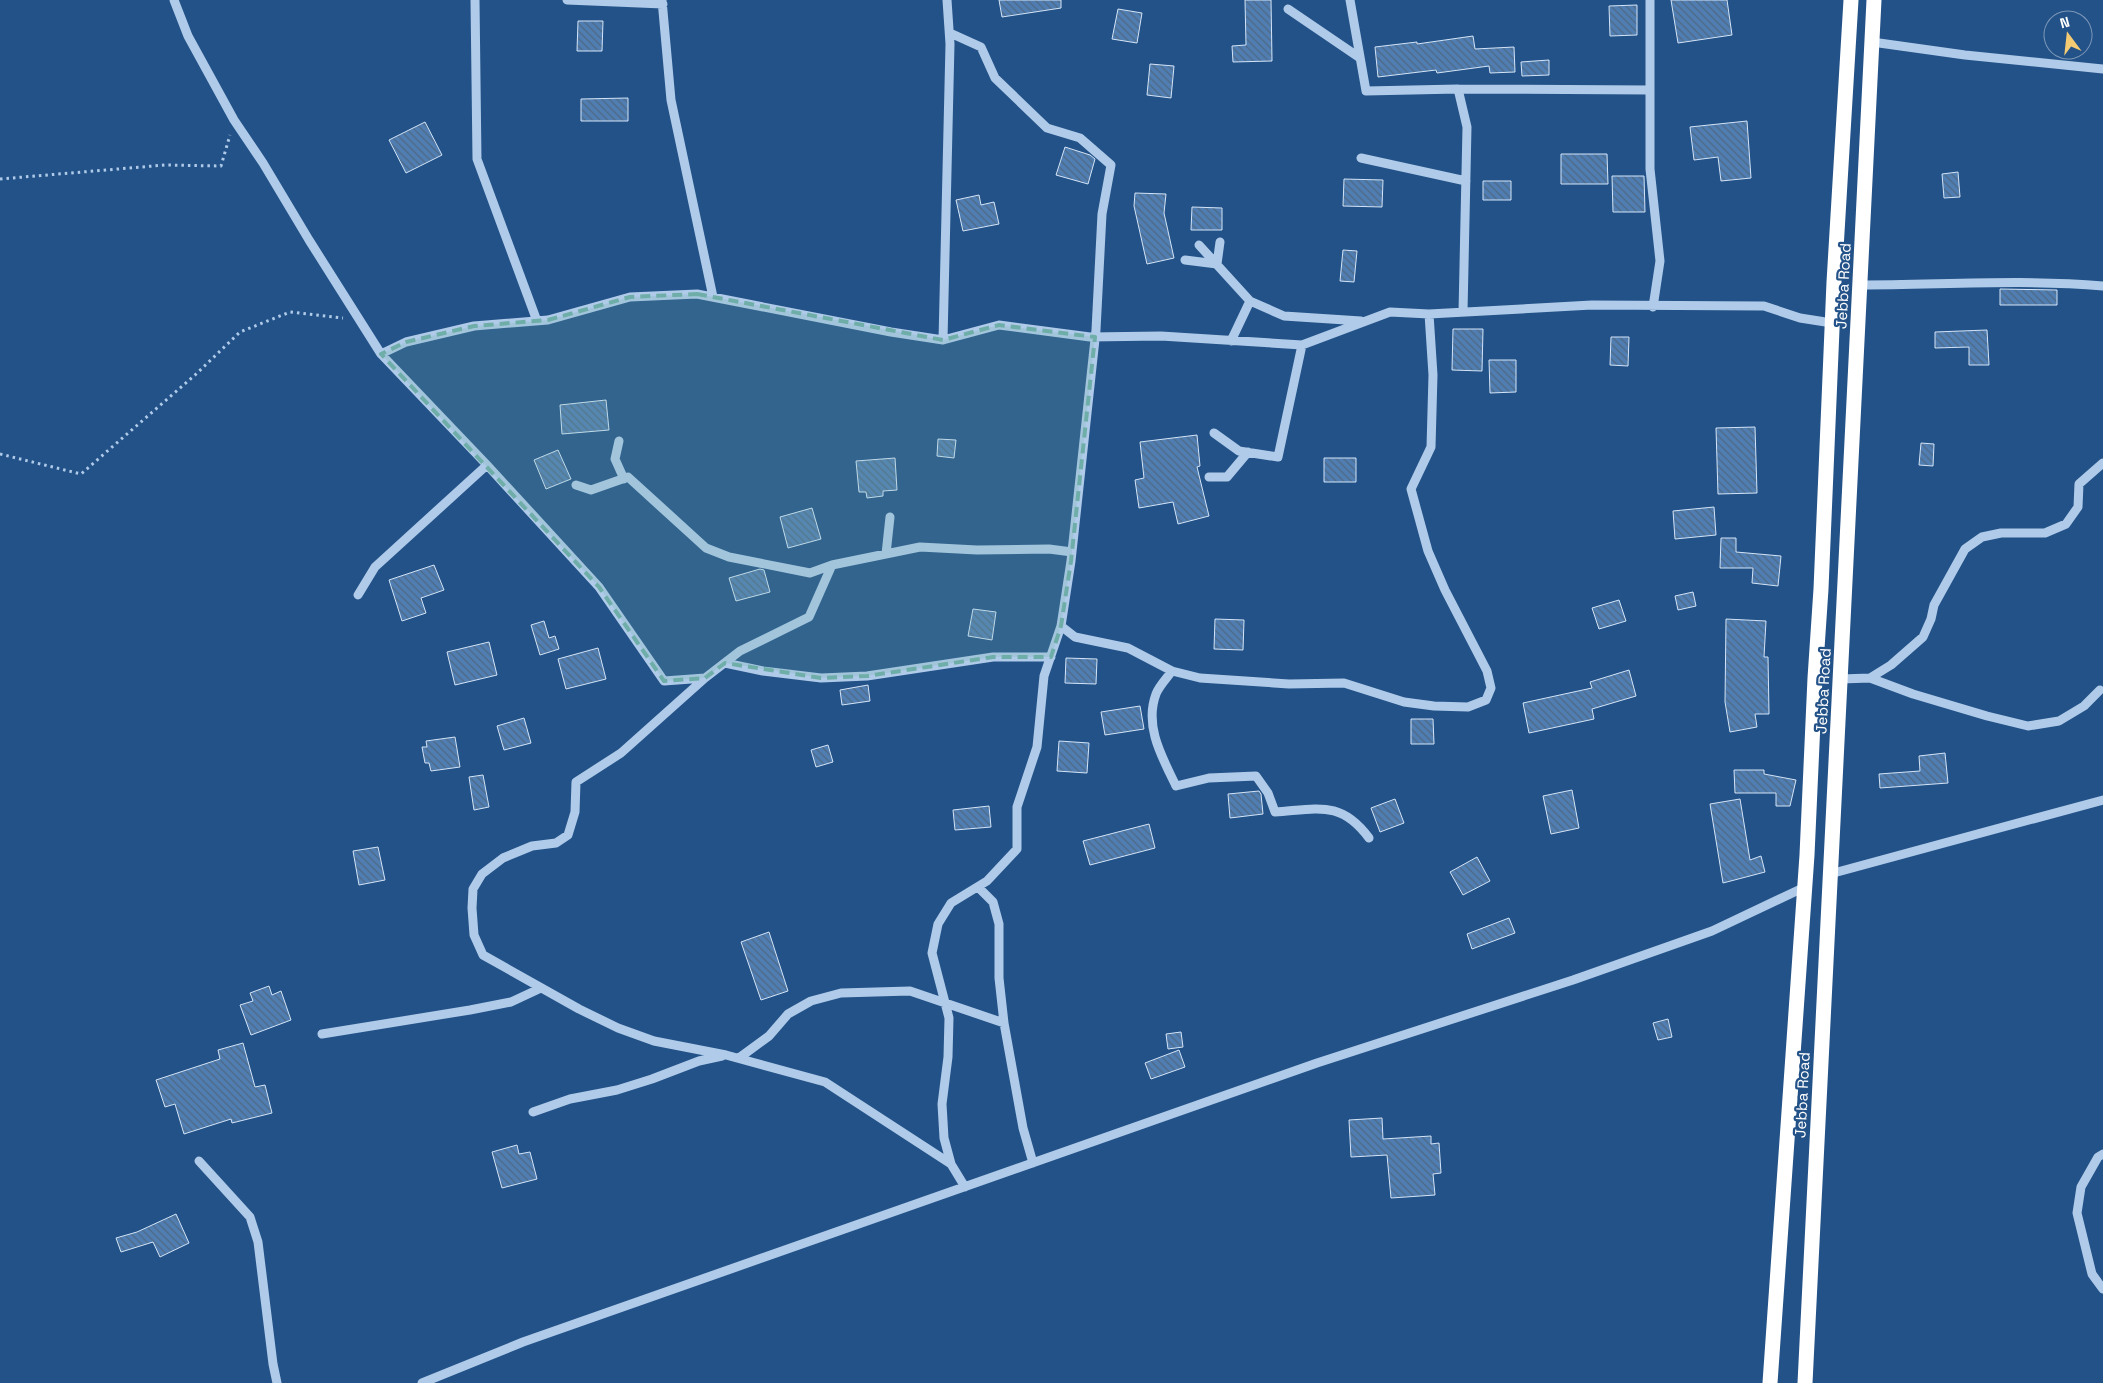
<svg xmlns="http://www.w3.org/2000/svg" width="2103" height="1383" viewBox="0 0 2103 1383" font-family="'Space Grotesk',sans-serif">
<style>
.building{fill:url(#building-back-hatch);stroke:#d3e4f7}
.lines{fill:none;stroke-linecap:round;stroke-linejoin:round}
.path{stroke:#afcbe9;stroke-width:3;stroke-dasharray:2.5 4;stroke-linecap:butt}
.minor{stroke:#afcbe9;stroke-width:9}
.highway{stroke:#fff;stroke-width:15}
.marked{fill:#6fada8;fill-opacity:0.2;stroke:#6fada8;stroke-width:4;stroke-dasharray:10 6;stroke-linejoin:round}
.labels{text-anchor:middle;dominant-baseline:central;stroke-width:4.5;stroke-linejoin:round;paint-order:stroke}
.street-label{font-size:15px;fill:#fff;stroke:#235288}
</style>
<defs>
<pattern id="building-back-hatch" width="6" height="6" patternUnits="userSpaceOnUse" patternTransform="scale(1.25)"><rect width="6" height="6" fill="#507eb2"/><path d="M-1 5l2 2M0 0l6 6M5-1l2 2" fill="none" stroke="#4e6884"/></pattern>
</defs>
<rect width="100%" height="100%" fill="#235288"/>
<path class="building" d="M 999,0 L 1061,0 L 1061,8 L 1002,17 Z
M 1245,0 L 1271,0 L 1272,61 L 1233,62 L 1232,46 L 1246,45 Z
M 1671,0 L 1727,0 L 1732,35 L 1678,43 Z
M 1637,5 L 1637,35 L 1610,36 L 1609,6 Z
M 1118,9 L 1142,13 L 1137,43 L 1112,39 Z
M 578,21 L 603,21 L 602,51 L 577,51 Z
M 1473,36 L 1475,49 L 1514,47 L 1515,72 L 1490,73 L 1489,66 L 1437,73 L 1436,70 L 1378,77 L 1375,47 L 1417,42 L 1417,44 Z
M 1549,60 L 1549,75 L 1522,76 L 1521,62 Z
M 1150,64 L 1174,66 L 1171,98 L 1147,95 Z
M 628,98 L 628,121 L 581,121 L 581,99 Z
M 1747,121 L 1751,178 L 1721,181 L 1718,157 L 1694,160 L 1690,127 Z
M 425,122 L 442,155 L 406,173 L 389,140 Z
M 1065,147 L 1090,155 L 1095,159 L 1088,184 L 1056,175 Z
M 1561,154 L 1607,154 L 1608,184 L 1561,184 Z
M 1958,172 L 1960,197 L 1944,198 L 1942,174 Z
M 1612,176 L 1644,176 L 1645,212 L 1613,212 Z
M 1344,179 L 1383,180 L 1382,207 L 1343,206 Z
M 1483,181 L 1511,181 L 1511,200 L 1483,200 Z
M 1135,193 L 1166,194 L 1164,213 L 1174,258 L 1147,264 L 1134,206 Z
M 979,195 L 981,205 L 994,202 L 999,224 L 963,231 L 956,200 Z
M 1192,207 L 1222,208 L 1222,230 L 1191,230 Z
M 1343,250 L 1357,251 L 1354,282 L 1340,281 Z
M 2000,289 L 2057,290 L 2057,305 L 2000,305 Z
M 1453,329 L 1483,329 L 1482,371 L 1452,370 Z
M 1987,330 L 1989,365 L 1969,365 L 1969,347 L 1935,348 L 1935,332 Z
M 1611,337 L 1629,337 L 1628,366 L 1610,365 Z
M 1489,360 L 1516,360 L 1516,392 L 1490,393 Z
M 606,400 L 609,430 L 562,434 L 560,405 Z
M 1755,427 L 1757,493 L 1718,494 L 1716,428 Z
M 1197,435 L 1200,466 L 1197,467 L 1209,516 L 1178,524 L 1173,502 L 1139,508 L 1135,480 L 1144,478 L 1140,442 Z
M 938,439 L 956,440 L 954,458 L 937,456 Z
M 1921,443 L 1934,444 L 1933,466 L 1919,465 Z
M 558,450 L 571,479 L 546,489 L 534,460 Z
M 895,458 L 897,490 L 883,491 L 883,496 L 867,498 L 866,492 L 859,492 L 856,461 Z
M 1324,458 L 1356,458 L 1356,482 L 1324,482 Z
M 1714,507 L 1716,535 L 1675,539 L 1673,511 Z
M 812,508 L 821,539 L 788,548 L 780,517 Z
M 1721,538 L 1736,538 L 1736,552 L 1781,556 L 1778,586 L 1752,583 L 1753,568 L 1720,568 Z
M 434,565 L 444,590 L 421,598 L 426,613 L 402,621 L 389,580 Z
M 760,569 L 764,570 L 770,592 L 736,601 L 729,578 Z
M 1693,592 L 1696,606 L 1678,610 L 1675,596 Z
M 1619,600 L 1626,621 L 1599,629 L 1592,608 Z
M 973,609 L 996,612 L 992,640 L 968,636 Z
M 1215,619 L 1244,620 L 1243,650 L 1214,649 Z
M 1726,619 L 1766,621 L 1764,657 L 1768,657 L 1769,714 L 1755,714 L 1757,727 L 1730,732 L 1725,702 Z
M 544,621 L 549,638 L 555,636 L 559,649 L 540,655 L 531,625 Z
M 489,642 L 497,675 L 455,685 L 447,652 Z
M 598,648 L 606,679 L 566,689 L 558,659 Z
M 1066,658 L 1097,659 L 1096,684 L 1065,683 Z
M 1629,670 L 1636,696 L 1592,709 L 1594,719 L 1529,733 L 1523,703 L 1592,688 L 1590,682 Z
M 868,685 L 870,701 L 842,705 L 840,690 Z
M 1140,706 L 1144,729 L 1105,735 L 1101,712 Z
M 524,718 L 531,743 L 504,750 L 497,726 Z
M 1411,719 L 1433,719 L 1434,744 L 1411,744 Z
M 455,737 L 460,767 L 431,771 L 429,763 L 425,763 L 422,747 L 427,747 L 426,741 Z
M 1059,741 L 1089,743 L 1087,773 L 1057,771 Z
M 828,745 L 833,762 L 816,767 L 811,750 Z
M 1945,753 L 1948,783 L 1880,788 L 1879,774 L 1920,771 L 1919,756 Z
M 1734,770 L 1764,770 L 1764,774 L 1796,780 L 1790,806 L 1776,806 L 1776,793 L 1735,793 Z
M 483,775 L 489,807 L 474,810 L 469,777 Z
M 1572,790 L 1579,828 L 1551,834 L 1543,796 Z
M 1259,791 L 1261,794 L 1263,814 L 1230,818 L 1228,794 Z
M 1395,799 L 1404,823 L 1380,832 L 1371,808 Z
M 1740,799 L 1750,860 L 1761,856 L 1765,872 L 1723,883 L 1710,804 Z
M 989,806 L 991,827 L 955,830 L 953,810 Z
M 1149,824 L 1155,848 L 1090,865 L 1083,841 Z
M 378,847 L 385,880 L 359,885 L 353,851 Z
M 1477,857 L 1490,881 L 1463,895 L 1450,872 Z
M 1509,918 L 1515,933 L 1472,949 L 1467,934 Z
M 769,932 L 788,991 L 761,1000 L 741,942 Z
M 269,986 L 272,995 L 281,991 L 291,1020 L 251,1035 L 240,1005 L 253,1001 L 250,993 Z
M 1668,1019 L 1672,1037 L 1658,1040 L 1653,1023 Z
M 1181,1032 L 1183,1047 L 1168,1049 L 1166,1034 Z
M 243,1043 L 255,1087 L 265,1085 L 272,1113 L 232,1123 L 231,1119 L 184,1134 L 175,1104 L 165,1107 L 156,1080 L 220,1059 L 218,1050 Z
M 1179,1050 L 1185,1067 L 1151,1079 L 1145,1063 Z
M 1382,1118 L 1383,1139 L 1431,1136 L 1431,1144 L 1439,1143 L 1441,1173 L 1433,1174 L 1435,1195 L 1391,1198 L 1387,1155 L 1351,1157 L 1349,1120 Z
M 517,1145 L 519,1154 L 530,1152 L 537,1179 L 502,1188 L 492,1152 Z
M 176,1214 L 189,1243 L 160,1257 L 153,1242 L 121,1252 L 116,1238 L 137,1232 Z"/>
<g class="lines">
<path class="path" d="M 0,179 L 165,165 L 221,166 L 230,135
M 0,454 L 81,474 L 195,375 L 240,332 L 290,312 L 343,318"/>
<path class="minor" d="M 174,0 L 188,36 L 234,120 L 263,163 L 309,240 L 381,354 L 487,465 L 599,587 L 664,681 L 705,678 L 740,651 L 809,617 L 832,565 L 920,547 L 977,550 L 1049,549 L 1072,552
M 475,0 L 477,159 L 537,321
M 567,0 L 663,4
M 662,0 L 671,100 L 713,297
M 1350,0 L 1366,91 L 1458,89 L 1467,127 L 1463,312
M 1650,0 L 1650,169 L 1660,261 L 1653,307
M 1288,9 L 1360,58
M 950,33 L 981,47 L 995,78 L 1047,128 L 1080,138 L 1111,165 L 1102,214 L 1096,330 L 1071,561 L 1061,626 L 1075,637 L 1128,648 L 1172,671 L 1200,678 L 1289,684 L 1344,683 L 1404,702 L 1434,706 L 1468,707 L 1486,700 L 1491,688 L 1487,671 L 1445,590 L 1428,551 L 1411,489 L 1431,447 L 1433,375 L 1429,314
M 1872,42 L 1965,55 L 2103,69
M 1458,89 L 1650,90
M 1361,158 L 1466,181
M 1199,245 L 1250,301 L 1231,341
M 1185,260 L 1217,264 L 1220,242
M 1860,285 C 1941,285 2022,279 2103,286
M 1250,301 L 1284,316 L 1361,321
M 943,340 L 950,44 L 947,0
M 381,354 L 406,342 L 474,326 L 548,320 L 630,297 L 697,294 L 891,332 L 943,340 L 999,325 L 1090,337 L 1161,336 L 1302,345 L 1390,312 L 1429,314 L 1592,305 L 1764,306 L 1800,318 L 1832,323
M 1214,433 L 1239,451 L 1278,457 L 1302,345
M 619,441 L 615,459 L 624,479
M 1209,477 L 1227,477 L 1248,452
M 576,485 L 591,490 L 628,477 L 706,548 L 729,557 L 810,573 L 832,565
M 886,554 L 890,517
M 358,595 L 375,567 L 487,465
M 725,663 L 763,671 L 821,678 L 867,676 L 993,657 L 1051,657
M 1172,671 C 1167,678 1159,686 1156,694 C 1144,726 1162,757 1176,786 L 1209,778 L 1256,776 L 1268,793 L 1275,812 C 1318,809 1341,800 1369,838
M 705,678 L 621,753 L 576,782 L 575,812 L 568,835 L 556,843 L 532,846 L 503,858 L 482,874 L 473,889 L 472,908 L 474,935 L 483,955 L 579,1009 L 618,1028 L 654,1041 L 726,1055 L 825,1082 L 951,1164
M 1870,678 L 1913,694 L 1987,716 L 2028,726 L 2059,721 L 2084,706 L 2100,690
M 1841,679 L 1870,678 L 1891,665 L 1923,637 L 1931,619 L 1934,605 L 1965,549 L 1982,537 L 2001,533 L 2045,533 L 2066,524 L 2078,507 L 2079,484 L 2103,463
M 1830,874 L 2103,800
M 978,887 L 993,902 L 999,924 L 999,978 L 1004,1023 L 1023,1128 L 1033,1163
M 322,1034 L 470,1010 L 511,1002 L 541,988
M 739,1058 L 769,1036 L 788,1014 L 811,1001 L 841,993 L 910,991 L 1004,1023
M 533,1112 L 570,1099 L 617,1090 L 652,1079 L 699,1061 L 722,1056
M 2103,1154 L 2098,1157 L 2081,1187 L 2077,1213 L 2092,1274 L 2103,1289
M 199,1161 L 250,1217 L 258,1242 L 273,1364 L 277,1383
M 965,1187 L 951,1164 L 944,1138 L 942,1104 L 948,1057 L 949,1018 L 932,953 L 938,924 L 951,903 L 987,881 L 1017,849 L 1017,807 L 1037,747 L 1044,676 L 1061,626
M 422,1383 L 523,1342 L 1317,1063 L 1573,980 L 1712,931 L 1805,887"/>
<path class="highway" d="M 1770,1383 L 1807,855 L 1815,678 L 1821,589 L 1834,282 L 1851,0
M 1805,1383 L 1874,0"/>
</g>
<path class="marked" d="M 697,294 L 943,340 L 999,325 L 1095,337 L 1071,561 L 1061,626 L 1051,657 L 993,657 L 867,676 L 821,678 L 725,663 L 705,678 L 664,681 L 599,587 L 381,354 L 406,342 L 474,326 L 548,320 L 630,297 Z"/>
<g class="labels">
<g class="street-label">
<text transform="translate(1843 286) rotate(-87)">Jebba Road</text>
<text transform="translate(1823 691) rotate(-87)">Jebba Road</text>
<text transform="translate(1802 1095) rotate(-87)">Jebba Road</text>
</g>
</g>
<g transform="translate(2068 35) rotate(345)"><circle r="24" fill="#235288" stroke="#7b97b8"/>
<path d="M0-4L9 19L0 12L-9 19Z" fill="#f4cb72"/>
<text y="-8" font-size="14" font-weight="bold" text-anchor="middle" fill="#ffffff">N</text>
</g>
</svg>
